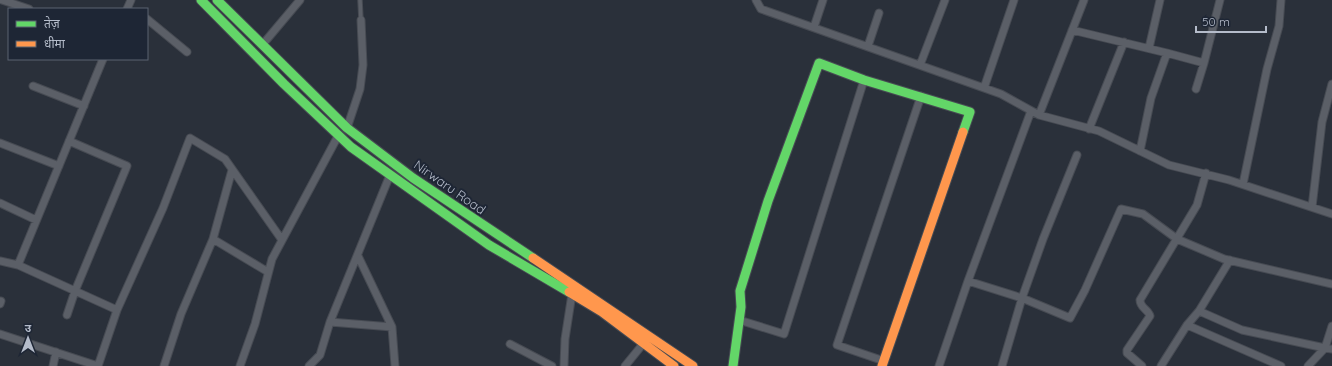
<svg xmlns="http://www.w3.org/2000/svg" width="1332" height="366" viewBox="0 0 1332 366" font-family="Quicksand,'Noto Sans Devanagari',sans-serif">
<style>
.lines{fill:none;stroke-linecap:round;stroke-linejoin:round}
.lane-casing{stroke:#474b53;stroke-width:5.5}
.street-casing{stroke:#474b53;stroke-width:9}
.fast-casing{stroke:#474b53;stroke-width:11}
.slow-casing{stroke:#474b53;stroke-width:11}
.lane{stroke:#5b5f67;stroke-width:3.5}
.street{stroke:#5b5f67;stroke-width:7}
.fast{stroke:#63d668;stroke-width:9}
.slow{stroke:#ff974d;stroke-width:9}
.labels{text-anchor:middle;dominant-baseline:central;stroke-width:4;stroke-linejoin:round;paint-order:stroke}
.street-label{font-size:13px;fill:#b5bcca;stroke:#1e2635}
</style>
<rect width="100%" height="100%" fill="#2a303a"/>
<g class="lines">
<g class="lane-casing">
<path id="lane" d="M 360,0 L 361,20"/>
</g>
<g class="street-casing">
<path id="street" d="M 2,0 L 29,9
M 756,0 L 761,9 L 1001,94 L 1039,115 L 1099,131 L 1169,165 L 1229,180 L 1332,214
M 127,9 L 131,0
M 147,19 L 187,52
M 814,27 L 823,0
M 1072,30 L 1167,53 L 1151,98 L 1140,151
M 263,44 L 300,0
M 868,46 L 879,13
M 1149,48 L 1160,0
M 1167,53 L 1204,63 L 1220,0
M 920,65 L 945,0
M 33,86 L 84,106
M 984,88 L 1014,0
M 1196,89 L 1204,63
M 1031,111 L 968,281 L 1022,298 L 1043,239 L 1077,155
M 1039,115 L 1084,0
M 347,128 L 360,89 L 363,65 L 361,20
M 1089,129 L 1124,42
M 0,143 L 59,166
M 1243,184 L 1267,69 L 1279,26 L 1281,0
M 0,203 L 36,220
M 1312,207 L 1322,122 L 1332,84
M 213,239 L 232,170
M 358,256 L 392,327
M 0,261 L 18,265 L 117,310
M 18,265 L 103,59
M 0,304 L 1,301
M 1199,311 L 1230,260
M 67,315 L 75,291 L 127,166 L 69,141
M 739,320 L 784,334 L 864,80
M 330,322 L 392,327 L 395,366
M 1187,325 L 1281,366
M 0,334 L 98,366
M 510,344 L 552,366
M 884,361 L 837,345 L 921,96
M 53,366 L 56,352
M 98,366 L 117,310 L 163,208 L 190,138 L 225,159 L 282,240
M 164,366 L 181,314 L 213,239 L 268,272
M 240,366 L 255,324 L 272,259 L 338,136
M 309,366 L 320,355 L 330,322 L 390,175
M 564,366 L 565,339 L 572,294
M 625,366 L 643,344
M 939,366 L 968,281
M 1002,366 L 1022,298 L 1070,318 L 1085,290 L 1121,209 L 1143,214 L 1177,239 L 1224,259 L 1332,284
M 1142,366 L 1127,353 L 1127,350 L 1150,316 C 1148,309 1140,308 1140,300 L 1197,205 L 1206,173
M 1161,366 L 1187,325 L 1199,311 L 1242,330 L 1325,348 L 1332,326
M 1308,366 L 1325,348 L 1332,349"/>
</g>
<g class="fast-casing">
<path id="fast" d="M 201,0 L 284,84 L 351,147 L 489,245 L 569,292
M 217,0 L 347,128 L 413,178 L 533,258
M 733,366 L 741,307 L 740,291 L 768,201 L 819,63 L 864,80 L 970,112 L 963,132"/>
</g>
<g class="slow-casing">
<path id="slow" d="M 533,258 L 693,366
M 569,292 L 602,312 L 674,366
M 882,366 L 963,132"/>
</g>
<use href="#lane" class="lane"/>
<use href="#street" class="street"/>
<use href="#fast" class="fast"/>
<use href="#slow" class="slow"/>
</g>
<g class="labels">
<g class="street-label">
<text transform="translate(450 187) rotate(35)">Nirwaru Road</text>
</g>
</g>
<rect x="8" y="8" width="140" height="52" fill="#1e2635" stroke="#5a6271"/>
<rect x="16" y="21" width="20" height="6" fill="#63d668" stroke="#5a6271"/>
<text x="44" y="28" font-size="12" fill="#b5bcca">तेज़</text>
<rect x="16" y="41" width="20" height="6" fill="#ff974d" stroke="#5a6271"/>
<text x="44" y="48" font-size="12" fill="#b5bcca">धीमा</text>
<g transform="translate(28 338)" stroke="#1e2635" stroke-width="3" paint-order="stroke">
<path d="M0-3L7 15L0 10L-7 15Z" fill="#b5bcca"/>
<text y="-6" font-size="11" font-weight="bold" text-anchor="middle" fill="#b5bcca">उ</text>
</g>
<path d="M1196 26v6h70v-6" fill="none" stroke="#b5bcca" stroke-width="2"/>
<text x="1202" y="26" font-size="12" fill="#b5bcca" stroke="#1e2635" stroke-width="3" paint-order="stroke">50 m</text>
</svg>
